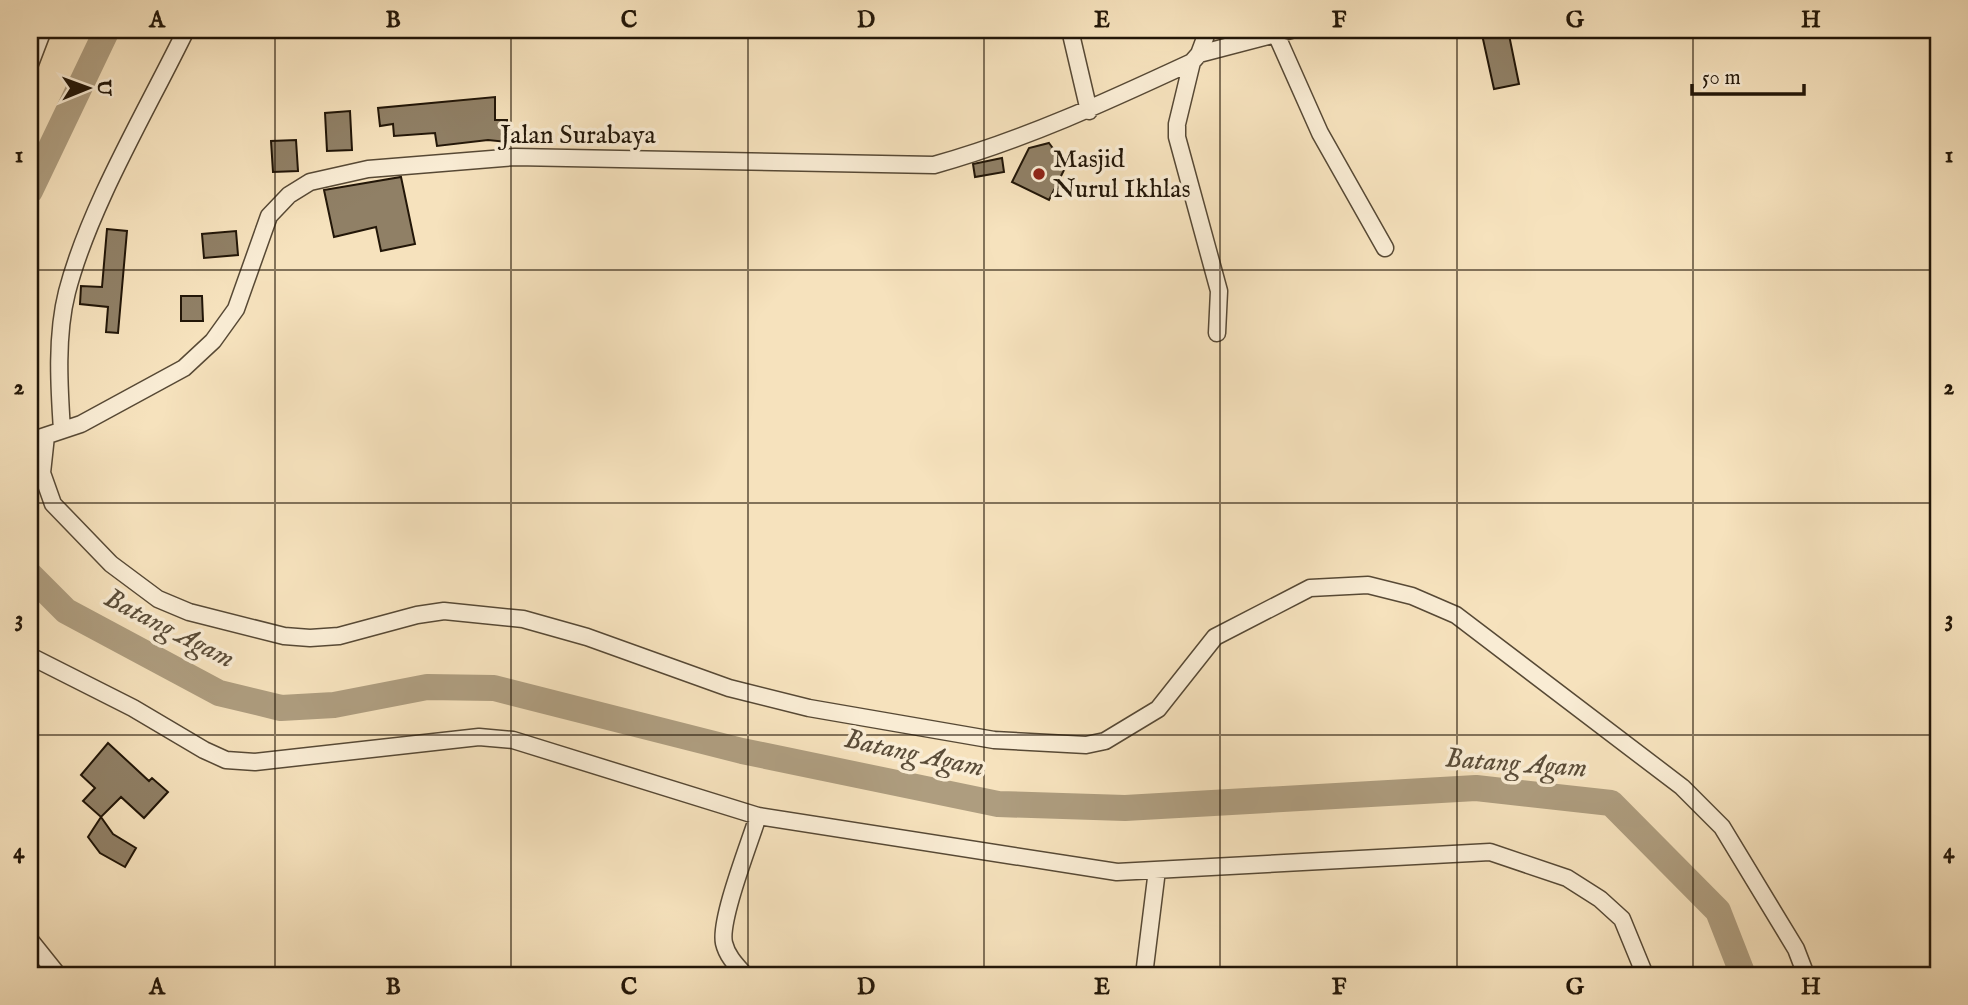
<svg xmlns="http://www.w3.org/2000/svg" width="1968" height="1005" viewBox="0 0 1968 1005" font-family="'IM FELL English',serif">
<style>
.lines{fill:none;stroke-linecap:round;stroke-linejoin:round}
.river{stroke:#ae9d7f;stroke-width:26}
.building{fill:#908066;stroke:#221608;stroke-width:2}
.minor-casing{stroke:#574935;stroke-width:19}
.minor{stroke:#f9ecd4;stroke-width:16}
.grid{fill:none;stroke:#221608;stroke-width:2;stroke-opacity:0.55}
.poi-dot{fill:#8f2418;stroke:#f9ecd4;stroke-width:2.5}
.labels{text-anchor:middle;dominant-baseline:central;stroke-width:7;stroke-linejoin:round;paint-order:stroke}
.street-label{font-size:26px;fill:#221608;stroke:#f9ecd4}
.poi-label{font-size:26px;fill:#221608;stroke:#f9ecd4;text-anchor:start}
.water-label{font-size:28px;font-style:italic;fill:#5a4c38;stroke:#f9ecd4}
.neatline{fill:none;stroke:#221608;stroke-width:2.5}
.grid-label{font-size:23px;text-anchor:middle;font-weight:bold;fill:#221608}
</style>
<rect width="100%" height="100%" fill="#f6e2bd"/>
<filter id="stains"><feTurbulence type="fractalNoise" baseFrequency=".00286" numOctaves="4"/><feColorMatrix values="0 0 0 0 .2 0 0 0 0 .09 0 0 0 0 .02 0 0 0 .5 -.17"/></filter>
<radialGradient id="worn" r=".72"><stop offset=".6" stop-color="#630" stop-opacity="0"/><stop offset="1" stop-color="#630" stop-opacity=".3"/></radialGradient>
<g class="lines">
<path class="river" d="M 30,191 L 107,30
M 30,575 L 66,611 L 219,693 L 281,708 L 334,705 L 427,687 L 494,688 L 742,751 L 998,804 L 1125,808 L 1476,788 L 1611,803 L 1718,911 L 1743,975"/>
</g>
<path class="building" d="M 1481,30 L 1508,30 L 1519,84 L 1494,89 Z
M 495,97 L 495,120 L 507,120 L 507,142 L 488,140 L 437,146 L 435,133 L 394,136 L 393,124 L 380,126 L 378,108 Z
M 350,111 L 352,150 L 327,151 L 325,113 Z
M 296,140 L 298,171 L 273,172 L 271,141 Z
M 1049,143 L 1066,166 L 1049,200 L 1012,182 L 1029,148 Z
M 1002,158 L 1004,172 L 975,177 L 973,164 Z
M 401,177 L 415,244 L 381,251 L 376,227 L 334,237 L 324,190 Z
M 107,229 L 127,231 L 118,333 L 106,332 L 108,307 L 80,304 L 81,286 L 102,287 Z
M 236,231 L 238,255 L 204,258 L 202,234 Z
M 181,296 L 202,296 L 203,321 L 181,321 Z
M 108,743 L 149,781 L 152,778 L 168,792 L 144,818 L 121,797 L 101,817 L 83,801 L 95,788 L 81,775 Z
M 101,817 L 113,834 L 136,848 L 125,867 L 100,853 L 88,837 Z"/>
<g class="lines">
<g class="minor-casing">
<path id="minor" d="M 1070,30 L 1089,111
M 1276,34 L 1320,133 L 1385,248
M 1199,54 L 1291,30
M 1192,62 L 1177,124 L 1177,137 L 1219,291 L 1217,333
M 30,64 L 43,30
M 62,430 C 59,386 56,335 67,292 C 89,207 147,110 186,30
M 46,436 L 42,473 L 53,504 L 111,564 L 158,599 L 189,612 L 284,636 L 310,638 L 339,636 L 417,615 L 444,611 L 523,619 L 587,637 L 729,688 L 809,708 L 994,740 L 1086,745 L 1105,741 L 1158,709 L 1215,637 L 1310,588 L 1368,585 L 1412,596 L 1456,615 L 1682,787 L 1722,827 L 1796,949 L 1806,975
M 30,441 L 81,424 L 184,368 L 213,341 L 236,309 L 269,216 L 289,195 L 310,182 L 368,169 L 515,157 L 934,165 C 1024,140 1108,101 1192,62 L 1199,54 L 1208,30
M 30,656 L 133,708 L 204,750 L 226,760 L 255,762 L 479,737 L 513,740 L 758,816 L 1117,872 L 1490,852 L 1567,878 L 1600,899 L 1622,919 L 1645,975
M 30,940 L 58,975
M 745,975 C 736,965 727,956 724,943 C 719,920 750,842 758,816
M 1144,975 L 1157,870"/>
</g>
<use href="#minor" class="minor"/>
</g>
<path class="grid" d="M 275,30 L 275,975M 511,30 L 511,975M 748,30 L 748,975M 984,30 L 984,975M 1220,30 L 1220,975M 1457,30 L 1457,975M 1693,30 L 1693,975M 30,270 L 1938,270M 30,503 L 1938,503M 30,735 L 1938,735"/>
<circle class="poi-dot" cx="1039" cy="174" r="7"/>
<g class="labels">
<g class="street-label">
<text x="578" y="135">Jalan Surabaya</text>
</g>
<g class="poi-label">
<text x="1053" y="159">Masjid<tspan x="1053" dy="30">Nurul Ikhlas</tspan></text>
</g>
<g class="water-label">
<text transform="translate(169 629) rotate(27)">Batang Agam</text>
<text transform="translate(914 754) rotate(12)">Batang Agam</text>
<text transform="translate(1516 764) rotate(4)">Batang Agam</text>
</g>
</g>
<rect width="1968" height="1005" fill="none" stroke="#f6e2bd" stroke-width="77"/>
<g transform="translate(88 88) rotate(89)" stroke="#f9ecd4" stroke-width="5" paint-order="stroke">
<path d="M0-5L12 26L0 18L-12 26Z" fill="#221608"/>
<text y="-10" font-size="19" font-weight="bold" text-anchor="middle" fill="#221608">U</text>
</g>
<path d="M1692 84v10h112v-10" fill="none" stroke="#221608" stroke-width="3.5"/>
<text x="1702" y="84" font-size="21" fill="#221608" stroke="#f9ecd4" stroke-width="5" paint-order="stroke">50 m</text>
<rect x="38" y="38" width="1892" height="929" class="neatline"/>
<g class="grid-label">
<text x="157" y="27">A</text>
<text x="393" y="27">B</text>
<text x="629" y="27">C</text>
<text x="866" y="27">D</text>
<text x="1102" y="27">E</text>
<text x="1339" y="27">F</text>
<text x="1575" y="27">G</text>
<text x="1811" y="27">H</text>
<text x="19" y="162">1</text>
<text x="1949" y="162">1</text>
<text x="19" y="394">2</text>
<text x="1949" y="394">2</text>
<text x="19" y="626">3</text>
<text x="1949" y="626">3</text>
<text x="19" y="858">4</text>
<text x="1949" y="858">4</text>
<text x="157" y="994">A</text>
<text x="393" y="994">B</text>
<text x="629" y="994">C</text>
<text x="866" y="994">D</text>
<text x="1102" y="994">E</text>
<text x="1339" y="994">F</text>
<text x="1575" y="994">G</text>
<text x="1811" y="994">H</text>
</g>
<rect width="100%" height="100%" filter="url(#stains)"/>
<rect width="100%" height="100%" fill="url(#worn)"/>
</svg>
